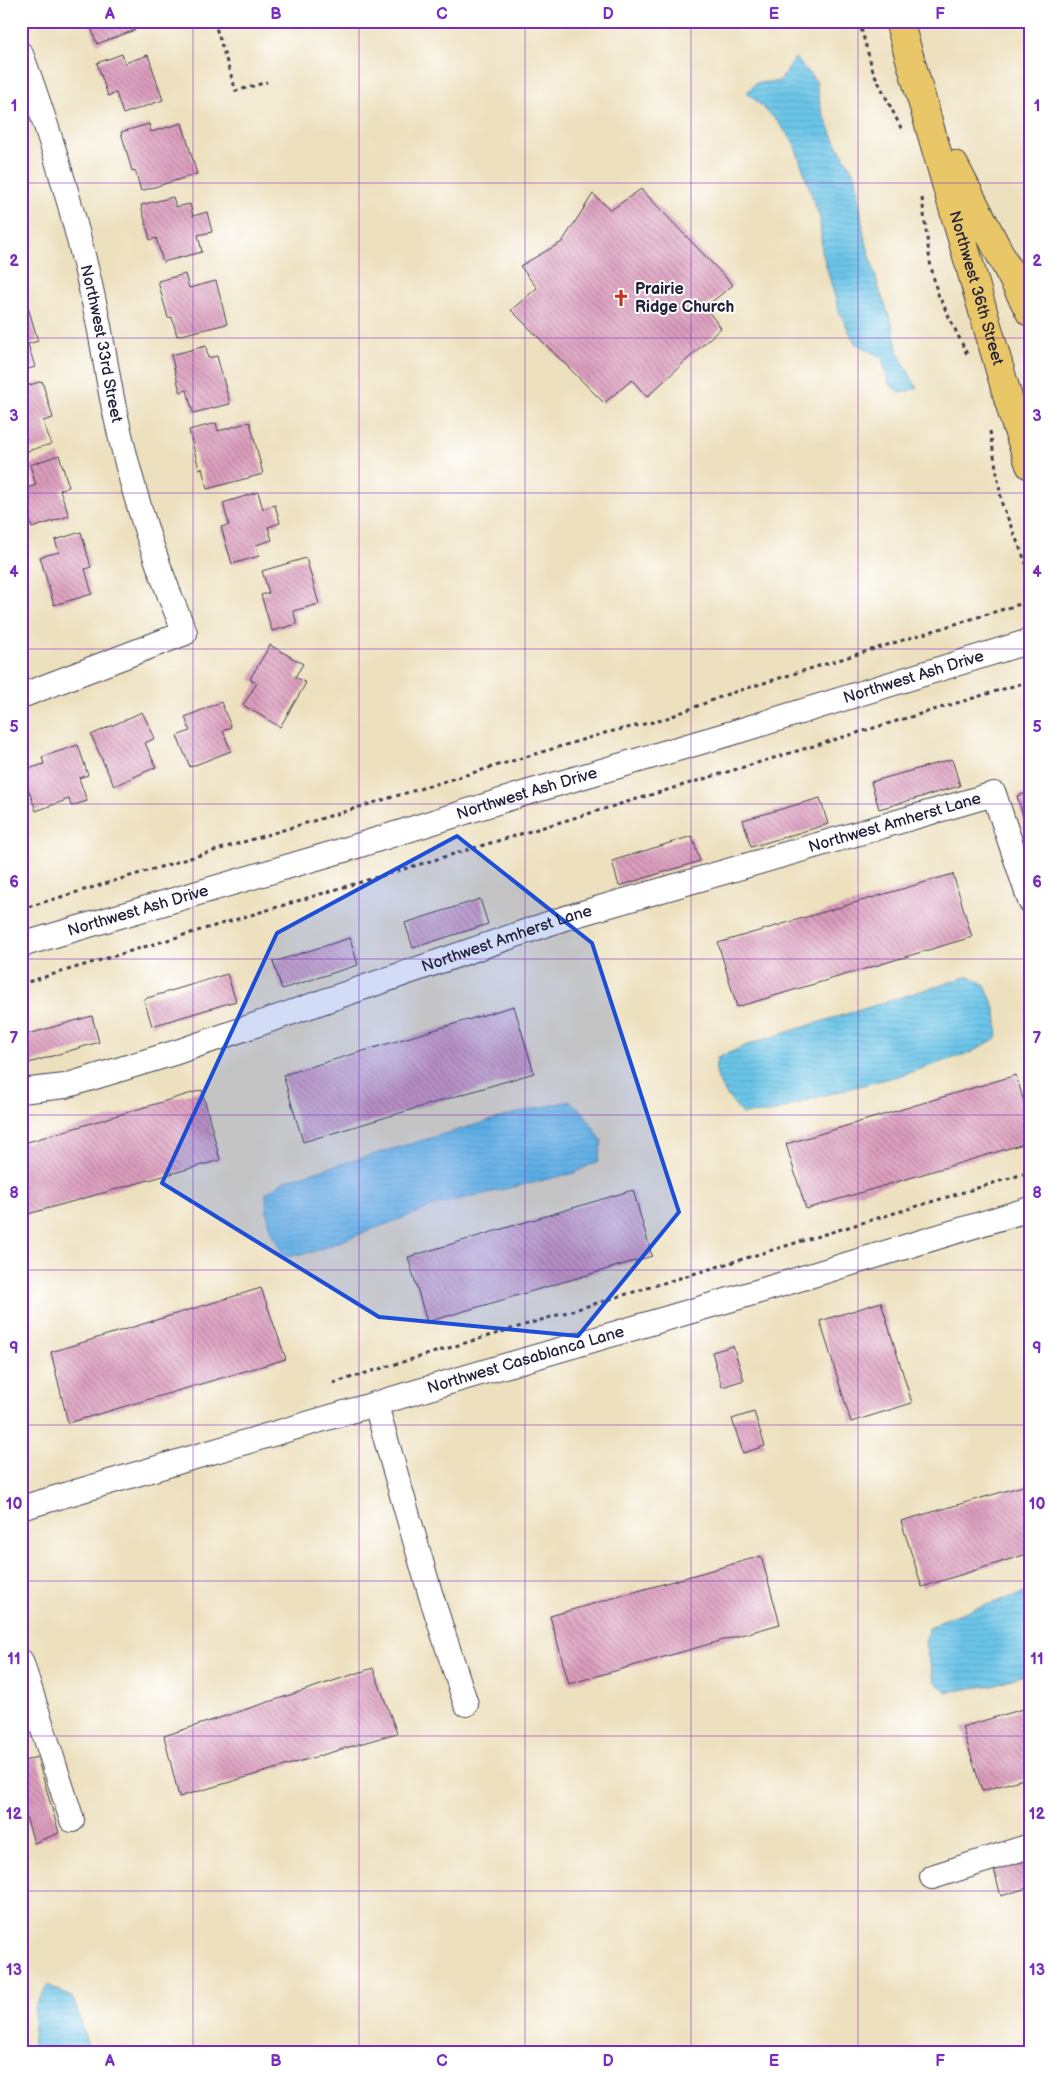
<svg xmlns="http://www.w3.org/2000/svg" width="1051" height="2074" viewBox="0 0 1051 2074" font-family="'Balsamiq Sans',sans-serif">
<style>
.water{fill:url(#water-rules);stroke:#467492}
.building{fill:url(#building-back-hatch)}
.lines{fill:none;stroke-linecap:round;stroke-linejoin:round}
.minor-casing{stroke:#403e4f;stroke-width:26}
.major-casing{stroke:#403e4f;stroke-width:30}
.path{stroke:#403e4f;stroke-width:3;stroke-dasharray:4 4;stroke-linecap:butt}
.minor{stroke:#fff;stroke-width:24}
.major{stroke:#e9c769;stroke-width:28}
.marked{fill:#1d4ed8;fill-opacity:0.2;stroke:#1d4ed8;stroke-width:4;stroke-linejoin:round}
.grid{fill:none;stroke:#7b2cbf;stroke-width:1;stroke-opacity:0.55}
.labels{text-anchor:middle;dominant-baseline:central;stroke-width:4;stroke-linejoin:round;paint-order:stroke}
.street-label{font-size:16px;fill:#22223b;stroke:#fff}
.poi-label{font-size:16px;font-weight:bold;fill:#22223b;stroke:#fff;text-anchor:start}
.neatline{fill:none;stroke:#7b2cbf;stroke-width:2}
.grid-label{font-size:16px;text-anchor:middle;font-weight:bold;fill:#7b2cbf}
</style>
<defs>
<pattern id="water-rules" width="6" height="5" patternUnits="userSpaceOnUse" patternTransform="scale(1.25)"><rect width="6" height="5" fill="#6ac5e8"/><path d="M0 2.5h6" fill="none" stroke="#5ca9c8"/></pattern>
<pattern id="building-back-hatch" width="6" height="6" patternUnits="userSpaceOnUse" patternTransform="scale(1.25)"><rect width="6" height="6" fill="#dc9dbd"/><path d="M-1 5l2 2M0 0l6 6M5-1l2 2" fill="none" stroke="#b2809b"/></pattern>
</defs>
<rect width="100%" height="100%" fill="#fff"/>
<filter id="ink" filterUnits="userSpaceOnUse"><feTurbulence type="fractalNoise" baseFrequency=".02" numOctaves="2"/><feDisplacementMap in="SourceGraphic" scale="10" xChannelSelector="R" yChannelSelector="G"/><feConvolveMatrix kernelMatrix="1 2 1 2 8 2 1 2 1" color-interpolation-filters="sRGB"/></filter>
<filter id="wash" filterUnits="userSpaceOnUse"><feTurbulence type="fractalNoise" baseFrequency=".0096" numOctaves="4" result="noise"/><feDisplacementMap in="SourceGraphic" scale="20" xChannelSelector="R" yChannelSelector="G"/><feGaussianBlur stdDeviation="1.12" result="paint"/><feColorMatrix in="noise" values="0 0 0 0 0 0 0 0 0 0 0 0 0 0 0 0 0 1.4 0 .05"/><feComposite in="paint" operator="in"/></filter>
<g filter="url(#wash)">
<rect width="100%" height="100%" fill="#ede0be"/>
<path class="water" d="M 795,58 L 816,81 L 821,108 L 835,141 L 856,177 L 864,235 L 880,292 L 892,323 L 898,353 L 917,388 L 901,393 L 889,384 L 882,358 L 855,343 L 839,311 L 822,251 L 820,219 L 794,143 L 777,121 L 747,92 L 756,83 L 780,81 Z
M 970,976 L 985,985 L 996,1011 L 998,1037 L 972,1052 L 905,1074 L 821,1096 L 769,1113 L 742,1114 C 729,1098 711,1080 717,1058 L 752,1043 Z
M 570,1101 L 583,1112 L 602,1141 L 598,1161 L 574,1173 L 440,1204 L 312,1252 L 286,1257 C 271,1239 266,1216 266,1193 L 286,1180 L 516,1113 Z
M 1030,1591 L 1030,1673 L 993,1685 L 946,1692 L 934,1681 L 925,1644 L 928,1629 L 949,1617 Z
M 48,1985 L 73,1998 L 90,2053 L 32,2053 L 35,2007 Z"/>
<g id="blocks">
<path class="building" d="M 81,21 L 131,21 L 135,30 L 97,44 L 89,22 L 83,24 Z
M 122,54 L 125,63 L 148,55 L 163,100 L 123,114 L 116,93 L 108,96 L 97,63 Z
M 182,123 L 197,174 L 141,191 L 135,170 L 132,171 L 121,132 L 149,124 L 151,132 Z
M 641,189 L 733,285 L 705,307 L 721,328 L 647,397 L 632,380 L 604,403 L 511,310 L 537,288 L 520,266 L 562,242 L 593,194 L 611,210 Z
M 173,197 L 176,207 L 190,204 L 193,216 L 207,212 L 212,232 L 198,235 L 202,252 L 163,262 L 156,238 L 150,240 L 141,205 Z
M 185,274 L 189,288 L 216,281 L 227,324 L 177,336 L 172,317 L 168,318 L 158,281 Z
M 28,307 L 38,341 L 28,344 L 35,367 L 21,371 L 21,309 Z
M 206,346 L 208,358 L 217,356 L 230,404 L 193,413 L 187,390 L 180,392 L 171,355 Z
M 42,381 L 53,418 L 43,421 L 51,444 L 21,453 L 21,388 Z
M 250,422 L 263,474 L 207,489 L 202,468 L 199,469 L 189,430 L 216,423 L 218,431 Z
M 59,455 L 69,487 L 60,490 L 69,516 L 32,528 L 21,496 L 21,490 L 36,485 L 30,465 Z
M 258,492 L 263,509 L 275,505 L 280,523 L 268,527 L 272,540 L 256,545 L 259,556 L 232,564 L 221,527 L 229,525 L 223,503 Z
M 81,532 L 91,567 L 85,569 L 92,594 L 54,605 L 40,557 L 59,552 L 55,540 Z
M 306,558 L 319,604 L 293,611 L 297,624 L 272,631 L 261,595 L 269,593 L 262,571 Z
M 270,645 L 303,664 L 295,677 L 306,683 L 280,727 L 243,705 L 257,683 L 250,679 Z
M 221,702 L 231,727 L 223,731 L 231,751 L 190,767 L 177,736 L 190,731 L 185,717 Z
M 142,712 L 155,738 L 145,743 L 156,767 L 114,786 L 91,735 Z
M 78,745 L 88,775 L 79,778 L 87,801 L 71,806 L 69,799 L 36,811 L 22,771 L 44,764 L 42,757 Z
M 952,759 L 960,786 L 879,809 L 871,782 Z
M 1030,792 L 1030,836 L 1029,836 L 1017,796 Z
M 820,798 L 828,824 L 751,847 L 743,820 Z
M 692,836 L 700,861 L 619,886 L 612,861 Z
M 953,874 L 972,937 L 737,1007 L 718,943 Z
M 480,899 L 488,924 L 413,948 L 405,923 Z
M 350,938 L 358,965 L 282,989 L 273,962 Z
M 227,974 L 236,1001 L 152,1026 L 144,999 Z
M 514,1006 L 534,1073 L 303,1142 L 283,1075 Z
M 92,1016 L 99,1042 L 22,1065 L 21,1036 Z
M 1016,1075 L 1030,1122 L 1030,1142 L 806,1209 L 786,1144 Z
M 202,1090 L 220,1160 L 21,1216 L 21,1144 Z
M 633,1190 L 652,1256 L 427,1322 L 408,1257 Z
M 261,1288 L 286,1359 L 68,1423 L 51,1352 Z
M 881,1302 L 912,1403 L 851,1422 L 820,1321 Z
M 733,1346 L 744,1380 L 722,1387 L 712,1352 Z
M 754,1412 L 765,1446 L 743,1453 L 732,1419 Z
M 1030,1484 L 1030,1553 L 922,1587 L 901,1521 Z
M 761,1556 L 780,1624 L 569,1684 L 550,1616 Z
M 373,1668 L 397,1733 L 179,1797 L 164,1736 Z
M 1030,1707 L 1030,1777 L 982,1791 L 962,1727 Z
M 37,1757 L 59,1833 L 34,1843 L 21,1800 L 21,1762 Z
M 1030,1859 L 1030,1887 L 1001,1896 L 994,1870 Z"/>
</g>
</g>
<g filter="url(#ink)">
<use href="#blocks" fill-opacity="0" stroke="#403e4f" stroke-width="1"/>
<g class="lines">
<g class="minor-casing">
<g id="minor">
<path id="s1" d="M 21,54 C 53,139 78,227 97,316 C 104,349 108,383 116,417 C 132,491 155,563 185,633 L 21,696"/>
<path id="s2" d="M 21,945 L 344,850 L 526,793 L 732,733 L 1030,641"/>
<path id="s3" d="M 21,1091 L 65,1086 L 177,1052 L 565,918 L 994,794 L 1030,901"/>
<path d="M 376,1405 L 431,1596 L 466,1704"/>
<path id="s4" d="M 21,1508 L 763,1290 L 1030,1209"/>
<path d="M 21,1661 L 72,1820"/>
<path d="M 932,1877 L 1030,1846"/>
</g>
</g>
<g class="major-casing">
<g id="major">
<path id="s5" d="M 899,21 L 1015,422 L 1030,465"/>
<path d="M 954,165 L 1030,312"/>
</g>
</g>
<path class="path" d="M 214,21 L 236,91 L 267,82
M 859,21 L 873,71 L 903,132
M 922,198 L 930,262 L 937,292 L 968,356
M 990,431 L 1002,504 L 1030,573
M 21,909 L 605,733 L 662,720 L 728,694 L 1030,601
M 21,984 L 1030,681
M 333,1383 L 1030,1172"/>
<use href="#minor" class="minor"/>
<use href="#major" class="major"/>
</g>
</g>
<path class="marked" d="M 457,836 L 592,943 L 679,1212 L 578,1336 L 379,1317 L 162,1183 L 277,933 Z"/>
<path class="grid" d="M 193,21 L 193,2053M 359,21 L 359,2053M 525,21 L 525,2053M 691,21 L 691,2053M 858,21 L 858,2053M 21,183 L 1030,183M 21,338 L 1030,338M 21,493 L 1030,493M 21,649 L 1030,649M 21,804 L 1030,804M 21,959 L 1030,959M 21,1115 L 1030,1115M 21,1270 L 1030,1270M 21,1425 L 1030,1425M 21,1581 L 1030,1581M 21,1736 L 1030,1736M 21,1891 L 1030,1891"/>
<defs>
<g id="church-bare" transform="scale(1.35)"><path d="M-1.2-6h2.4v3.5h3.3v2.4h-3.3V6h-2.4V-.1h-3.3v-2.4h3.3Z" fill="#c8321e" stroke="#fff" stroke-width="2.5" paint-order="stroke"/></g>
</defs>
<g fill-rule="evenodd">
<use href="#church-bare" x="621" y="298"/>
</g>
<g class="labels">
<g class="street-label">
<text stroke="none"><textPath href="#s5" startOffset="278">Northwest 36th Street</textPath></text>
<text stroke="none"><textPath href="#s1" startOffset="301">Northwest 33rd Street</textPath></text>
<text stroke="none"><textPath href="#s2" startOffset="932">Northwest Ash Drive</textPath></text>
<text stroke="none"><textPath href="#s2" startOffset="528">Northwest Ash Drive</textPath></text>
<text stroke="none"><textPath href="#s3" startOffset="915">Northwest Amherst Lane</textPath></text>
<text stroke="none"><textPath href="#s2" startOffset="122">Northwest Ash Drive</textPath></text>
<text stroke="none"><textPath href="#s3" startOffset="510">Northwest Amherst Lane</textPath></text>
<text stroke="none"><textPath href="#s4" startOffset="526">Northwest Casablanca Lane</textPath></text>
</g>
<g class="poi-label">
<text x="635" y="289">Prairie<tspan x="635" dy="18">Ridge Church</tspan></text>
</g>
</g>
<rect width="1051" height="2074" fill="none" stroke="#fff" stroke-width="55"/>
<rect x="28" y="28" width="996" height="2018" class="neatline"/>
<g class="grid-label">
<text x="110" y="19">A</text>
<text x="276" y="19">B</text>
<text x="442" y="19">C</text>
<text x="608" y="19">D</text>
<text x="774" y="19">E</text>
<text x="940" y="19">F</text>
<text x="14" y="111">1</text>
<text x="1037" y="111">1</text>
<text x="14" y="266">2</text>
<text x="1037" y="266">2</text>
<text x="14" y="421">3</text>
<text x="1037" y="421">3</text>
<text x="14" y="577">4</text>
<text x="1037" y="577">4</text>
<text x="14" y="732">5</text>
<text x="1037" y="732">5</text>
<text x="14" y="887">6</text>
<text x="1037" y="887">6</text>
<text x="14" y="1043">7</text>
<text x="1037" y="1043">7</text>
<text x="14" y="1198">8</text>
<text x="1037" y="1198">8</text>
<text x="14" y="1353">9</text>
<text x="1037" y="1353">9</text>
<text x="14" y="1509">10</text>
<text x="1037" y="1509">10</text>
<text x="14" y="1664">11</text>
<text x="1037" y="1664">11</text>
<text x="14" y="1819">12</text>
<text x="1037" y="1819">12</text>
<text x="14" y="1975">13</text>
<text x="1037" y="1975">13</text>
<text x="110" y="2066">A</text>
<text x="276" y="2066">B</text>
<text x="442" y="2066">C</text>
<text x="608" y="2066">D</text>
<text x="774" y="2066">E</text>
<text x="940" y="2066">F</text>
</g>
</svg>
